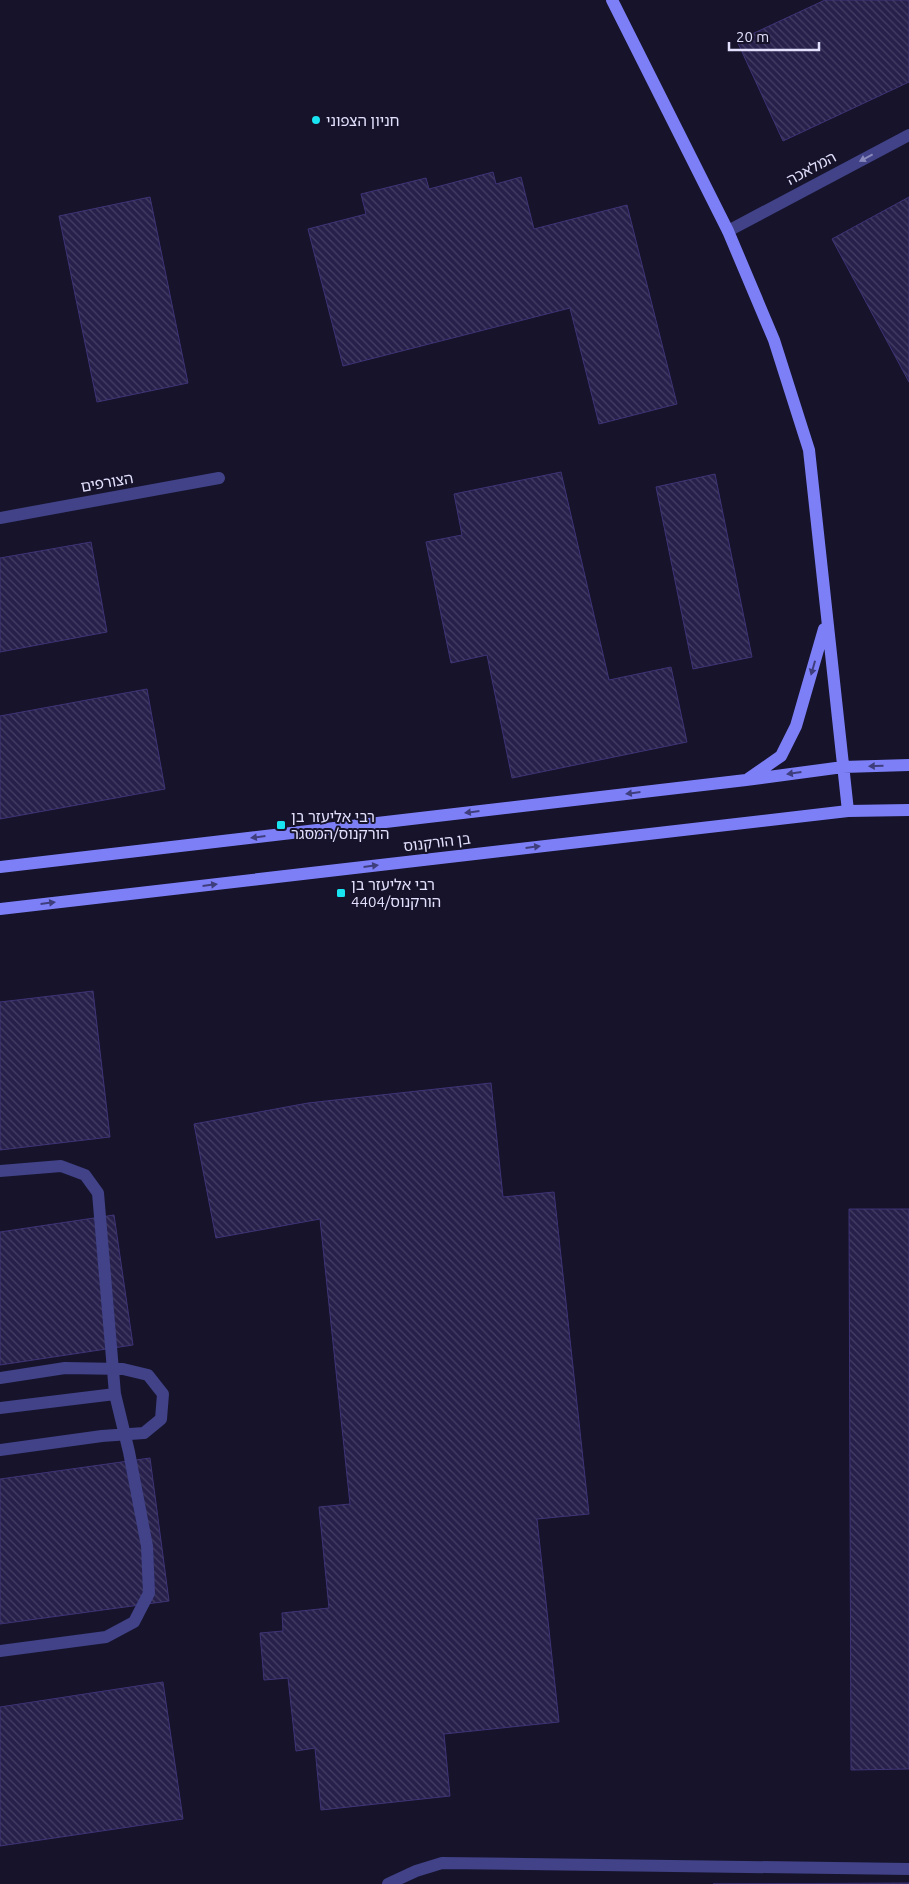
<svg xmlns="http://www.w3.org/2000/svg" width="909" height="1884" viewBox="0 0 909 1884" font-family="Ubuntu,'Noto Sans Hebrew',sans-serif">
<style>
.building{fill:url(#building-back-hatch);stroke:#3e3476}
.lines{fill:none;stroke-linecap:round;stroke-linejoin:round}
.lane{stroke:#414287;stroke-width:12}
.street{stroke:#414287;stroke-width:12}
.secondary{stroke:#7d7ff7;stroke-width:12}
.oneway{fill:#8989bc}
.oneway2{fill:#3f3e7d}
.poi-dot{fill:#18e5f1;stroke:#16132b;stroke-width:2}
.labels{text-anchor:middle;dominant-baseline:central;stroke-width:4;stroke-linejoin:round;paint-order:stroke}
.poi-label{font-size:15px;fill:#e2e0fd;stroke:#16132b;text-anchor:start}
.street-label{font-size:15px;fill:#e2e0fd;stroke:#16132b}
</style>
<defs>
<pattern id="building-back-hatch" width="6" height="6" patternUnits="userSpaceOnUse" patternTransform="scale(1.25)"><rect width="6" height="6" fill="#27204b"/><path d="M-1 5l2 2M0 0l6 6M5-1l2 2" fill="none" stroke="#464066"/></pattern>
</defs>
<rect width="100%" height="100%" fill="#16132b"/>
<path class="building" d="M 825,0 L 909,0 L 909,82 L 783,141 L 737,41 Z
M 493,172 L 496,184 L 521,177 L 534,229 L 627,205 L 677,404 L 599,424 L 570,308 L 343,366 L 308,229 L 366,214 L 361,194 L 426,178 L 429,189 Z
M 150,197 L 188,383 L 97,402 L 59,216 Z
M 909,197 L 909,382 L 832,239 Z
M 561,472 L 609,680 L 671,667 L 687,742 L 512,778 L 487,655 L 451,663 L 426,542 L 462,535 L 454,494 Z
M 715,474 L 752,657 L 693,669 L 656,487 Z
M 91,542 L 107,632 L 0,652 L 0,558 Z
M 147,689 L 165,789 L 0,819 L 0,716 Z
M 93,991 L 110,1137 L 0,1150 L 0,1002 Z
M 491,1083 L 503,1197 L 554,1192 L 589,1514 L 537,1519 L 559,1722 L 444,1734 L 450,1796 L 321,1810 L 315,1748 L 296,1751 L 288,1678 L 264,1680 L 260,1633 L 283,1631 L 282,1613 L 329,1608 L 319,1507 L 350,1504 L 320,1219 L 216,1238 L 194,1124 L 308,1103 Z
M 849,1209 L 909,1209 L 909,1769 L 851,1770 Z
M 114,1215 L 133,1345 L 0,1365 L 0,1232 Z
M 150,1458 L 169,1601 L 0,1624 L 0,1479 Z
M 163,1682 L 183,1819 L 0,1846 L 0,1707 Z
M 909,1883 L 909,1884 L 713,1884 Z"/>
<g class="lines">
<path class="lane" d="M 0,1171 L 61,1166 L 85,1175 L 98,1193 L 115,1394 L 129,1452 L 147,1546 L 149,1593 L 134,1622 L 106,1637 L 0,1651
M 0,1378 L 65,1368 L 123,1369 L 148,1375 L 163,1394 L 161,1419 L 144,1433 L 102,1436 L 0,1450
M 0,1408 L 115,1394
M 388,1884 L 416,1871 L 442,1863 L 909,1869"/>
<path class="street" d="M 728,231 L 909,135
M 0,518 L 219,478"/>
<path class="secondary" d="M 612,0 L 728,231 L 774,340 L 809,450 L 848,811
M 748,779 L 781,756 L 796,726 L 824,629
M 0,867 L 746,780 L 843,767 L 909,765
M 0,909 L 848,811 L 909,810"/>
</g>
<defs><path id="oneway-solid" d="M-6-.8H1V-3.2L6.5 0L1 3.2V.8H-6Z" transform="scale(1.25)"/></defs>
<use class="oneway" href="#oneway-solid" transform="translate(866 158) rotate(152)"/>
<g class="oneway2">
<use href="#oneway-solid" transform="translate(813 668) rotate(106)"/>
<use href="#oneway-solid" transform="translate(876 766) rotate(178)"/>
<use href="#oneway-solid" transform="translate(794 773) rotate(172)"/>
<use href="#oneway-solid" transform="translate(633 793) rotate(173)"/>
<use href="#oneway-solid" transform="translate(472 812) rotate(173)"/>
<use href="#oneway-solid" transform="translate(258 837) rotate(173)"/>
<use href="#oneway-solid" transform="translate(533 847) rotate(-7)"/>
<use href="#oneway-solid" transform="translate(371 866) rotate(-7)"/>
<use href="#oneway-solid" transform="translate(210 885) rotate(-7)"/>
<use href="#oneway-solid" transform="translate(48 903) rotate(-7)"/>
</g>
<g class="poi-dot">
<circle cx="316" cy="120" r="5"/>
<rect x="276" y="820" width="10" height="10" rx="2.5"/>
<rect x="336" y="888" width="10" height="10" rx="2.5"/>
</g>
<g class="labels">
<g class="poi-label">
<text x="326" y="120">חניון הצפוני</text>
<text x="291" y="816">רבי אליעזר בן<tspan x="291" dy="17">הורקנוס/המסגר</tspan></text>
<text x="351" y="884">רבי אליעזר בן<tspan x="351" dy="17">הורקנוס/4404</tspan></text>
</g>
<g class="street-label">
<text transform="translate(811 168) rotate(-28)">המלאכה</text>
<text transform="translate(107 482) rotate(-10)">הצורפים</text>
<text transform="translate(437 842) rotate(-7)">בן הורקנוס</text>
</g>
</g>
<path d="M729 42v8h90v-8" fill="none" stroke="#e2e0fd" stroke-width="2.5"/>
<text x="736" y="42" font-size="15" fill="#e2e0fd" stroke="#16132b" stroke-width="4" paint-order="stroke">20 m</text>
</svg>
